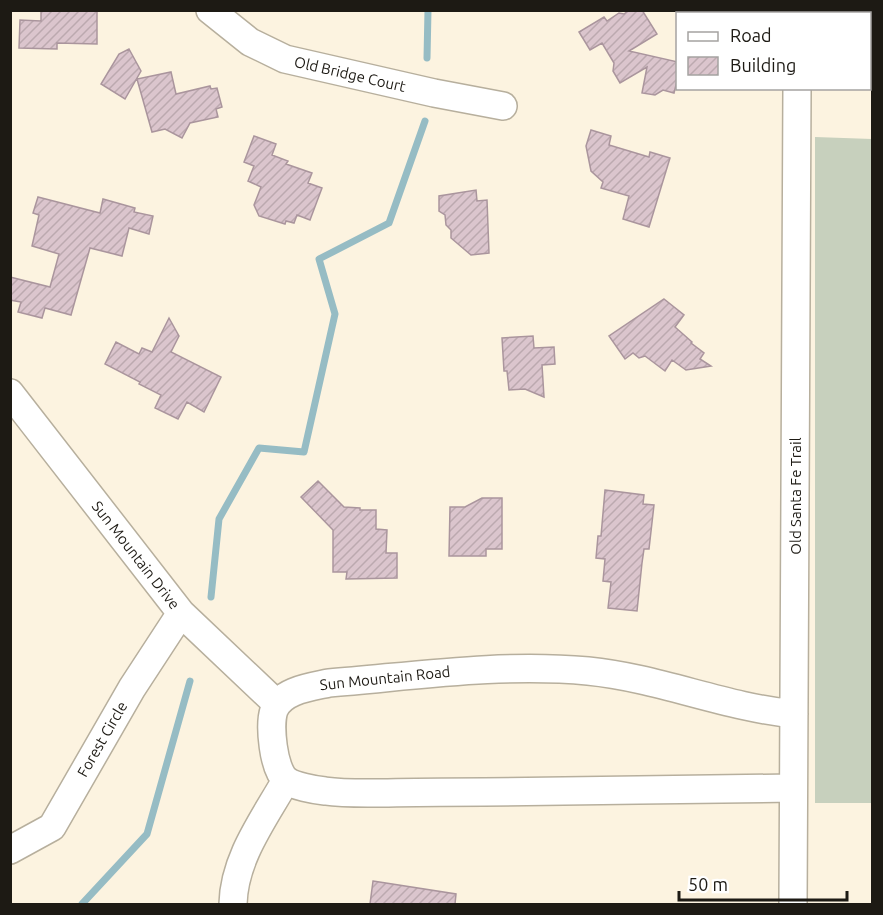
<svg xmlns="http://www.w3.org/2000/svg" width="883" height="915" viewBox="0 0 883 915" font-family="Ubuntu,sans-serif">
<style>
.grass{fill:#c7d0bd}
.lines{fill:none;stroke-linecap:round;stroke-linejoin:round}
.stream{stroke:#96bcc4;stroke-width:7}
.building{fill:url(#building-hatch);stroke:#aa959d;stroke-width:1.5}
.minor-casing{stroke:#b7af9d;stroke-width:30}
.minor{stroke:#fff;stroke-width:27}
.labels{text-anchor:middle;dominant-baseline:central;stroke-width:4.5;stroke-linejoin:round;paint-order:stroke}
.street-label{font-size:15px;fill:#1d1a14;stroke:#fff}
</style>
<defs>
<pattern id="building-hatch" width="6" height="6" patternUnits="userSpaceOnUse" patternTransform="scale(1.5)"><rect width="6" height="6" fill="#dbc5cd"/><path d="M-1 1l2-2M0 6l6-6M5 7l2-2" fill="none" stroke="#bca9af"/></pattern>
</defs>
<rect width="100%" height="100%" fill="#fcf3e0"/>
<path class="grass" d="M 815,137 L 872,139 L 872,803 L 815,803 Z"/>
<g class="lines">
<path class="stream" d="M 427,58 L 428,10
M 211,597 L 219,519 L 259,448 L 304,452 L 335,314 L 319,259 L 389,223 L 425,121
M 82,904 L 147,834 L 190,681"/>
</g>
<path class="building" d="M 41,10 L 97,10 L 97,44 L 57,43 L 57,49 L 19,48 L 20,20 L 41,21 Z
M 629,10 L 642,10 L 657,34 L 629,51 L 678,62 L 678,77 L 674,93 L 663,90 L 655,95 L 642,93 L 647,67 L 620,83 L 613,71 L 614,63 L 602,43 L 590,50 L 579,32 L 604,17 L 607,21 L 619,13 L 624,14 Z
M 129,49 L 141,71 L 125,99 L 101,84 L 119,54 Z
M 171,72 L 176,94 L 210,86 L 211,89 L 217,88 L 222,107 L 216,109 L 218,117 L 190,123 L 182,138 L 165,129 L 152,132 L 137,79 Z
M 591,130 L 611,136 L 609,145 L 649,157 L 650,152 L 670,158 L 649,227 L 623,219 L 629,196 L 601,188 L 603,182 L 591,171 L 586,146 Z
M 254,136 L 276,144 L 272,155 L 288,161 L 286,164 L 312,173 L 308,183 L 322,188 L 310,220 L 297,215 L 294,223 L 286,221 L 285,224 L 259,216 L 254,205 L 261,187 L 248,181 L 254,166 L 244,162 Z
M 476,190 L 477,201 L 487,200 L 489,253 L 471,255 L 451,238 L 451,230 L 446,225 L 445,215 L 439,211 L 439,196 Z
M 38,197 L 100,213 L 103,199 L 135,208 L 134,212 L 153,216 L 149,234 L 129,228 L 122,256 L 90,248 L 71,315 L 45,308 L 42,318 L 18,312 L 21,302 L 10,300 L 10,277 L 50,287 L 59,254 L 32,246 L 39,215 L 33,213 Z
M 664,299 L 684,315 L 675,327 L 692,342 L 691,343 L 704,353 L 700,359 L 711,366 L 686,370 L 672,360 L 665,371 L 645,356 L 639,358 L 633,353 L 625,359 L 609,336 Z
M 169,318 L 179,336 L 171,352 L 221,377 L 204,412 L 187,402 L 178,419 L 155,408 L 161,395 L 139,384 L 140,382 L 105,364 L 116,342 L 139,354 L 142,348 L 152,352 Z
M 533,336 L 534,348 L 554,347 L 555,364 L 542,365 L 544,397 L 525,389 L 509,390 L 507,371 L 504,371 L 502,338 Z
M 318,481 L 344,507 L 360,508 L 360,510 L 376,510 L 376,529 L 387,530 L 386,553 L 397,553 L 397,578 L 346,579 L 347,572 L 333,572 L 333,530 L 301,497 Z
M 605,490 L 644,495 L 643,504 L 654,505 L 649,549 L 644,549 L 642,563 L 637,611 L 608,608 L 611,582 L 603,581 L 605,559 L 596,558 L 598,536 L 601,536 Z
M 482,498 L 502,498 L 502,549 L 486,549 L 486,556 L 449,556 L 450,507 L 465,507 Z
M 373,881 L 456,894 L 455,904 L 370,904 Z"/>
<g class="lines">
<g class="minor-casing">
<path id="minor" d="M 210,10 L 250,42 L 285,59 L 434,93 L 503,106
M 797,14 L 797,10
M 10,393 L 181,613 L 277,704
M 793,788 C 690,789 587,791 484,792 C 452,792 420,792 388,793 C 367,793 346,794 325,791 C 315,790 293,786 286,780 C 273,769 269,725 274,710 C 282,690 311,687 329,683 C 415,676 501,663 588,671 C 659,678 724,707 794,714
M 10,850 L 52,827 L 132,688 L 181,613
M 233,904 C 234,858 264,819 286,780
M 793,904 L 797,88"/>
</g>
<use href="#minor" class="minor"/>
</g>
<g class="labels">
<g class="street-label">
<text transform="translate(350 74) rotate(13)">Old Bridge Court</text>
<text transform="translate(795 496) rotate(-90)">Old Santa Fe Trail</text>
<text transform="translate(136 555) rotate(52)">Sun Mountain Drive</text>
<text transform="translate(385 678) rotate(-6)">Sun Mountain Road</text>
<text transform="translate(102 739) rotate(-60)">Forest Circle</text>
</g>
</g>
<rect width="883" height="915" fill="none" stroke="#1d1a14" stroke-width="24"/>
<rect x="676" y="12" width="195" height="78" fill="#ffffff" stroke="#a5a3a1" stroke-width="1.5"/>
<rect x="688" y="32" width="30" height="9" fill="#ffffff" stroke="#a5a3a1" stroke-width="1.5"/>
<text x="730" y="42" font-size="18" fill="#1d1a14">Road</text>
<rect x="688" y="57" width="30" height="18" fill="url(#building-hatch)" stroke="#a5a3a1" stroke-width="1.5"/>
<text x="730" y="72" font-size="18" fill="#1d1a14">Building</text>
<path d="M679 891v9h168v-9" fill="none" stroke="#1d1a14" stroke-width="3"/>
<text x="688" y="891" font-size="18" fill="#1d1a14" stroke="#ffffff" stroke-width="4.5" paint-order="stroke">50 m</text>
</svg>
